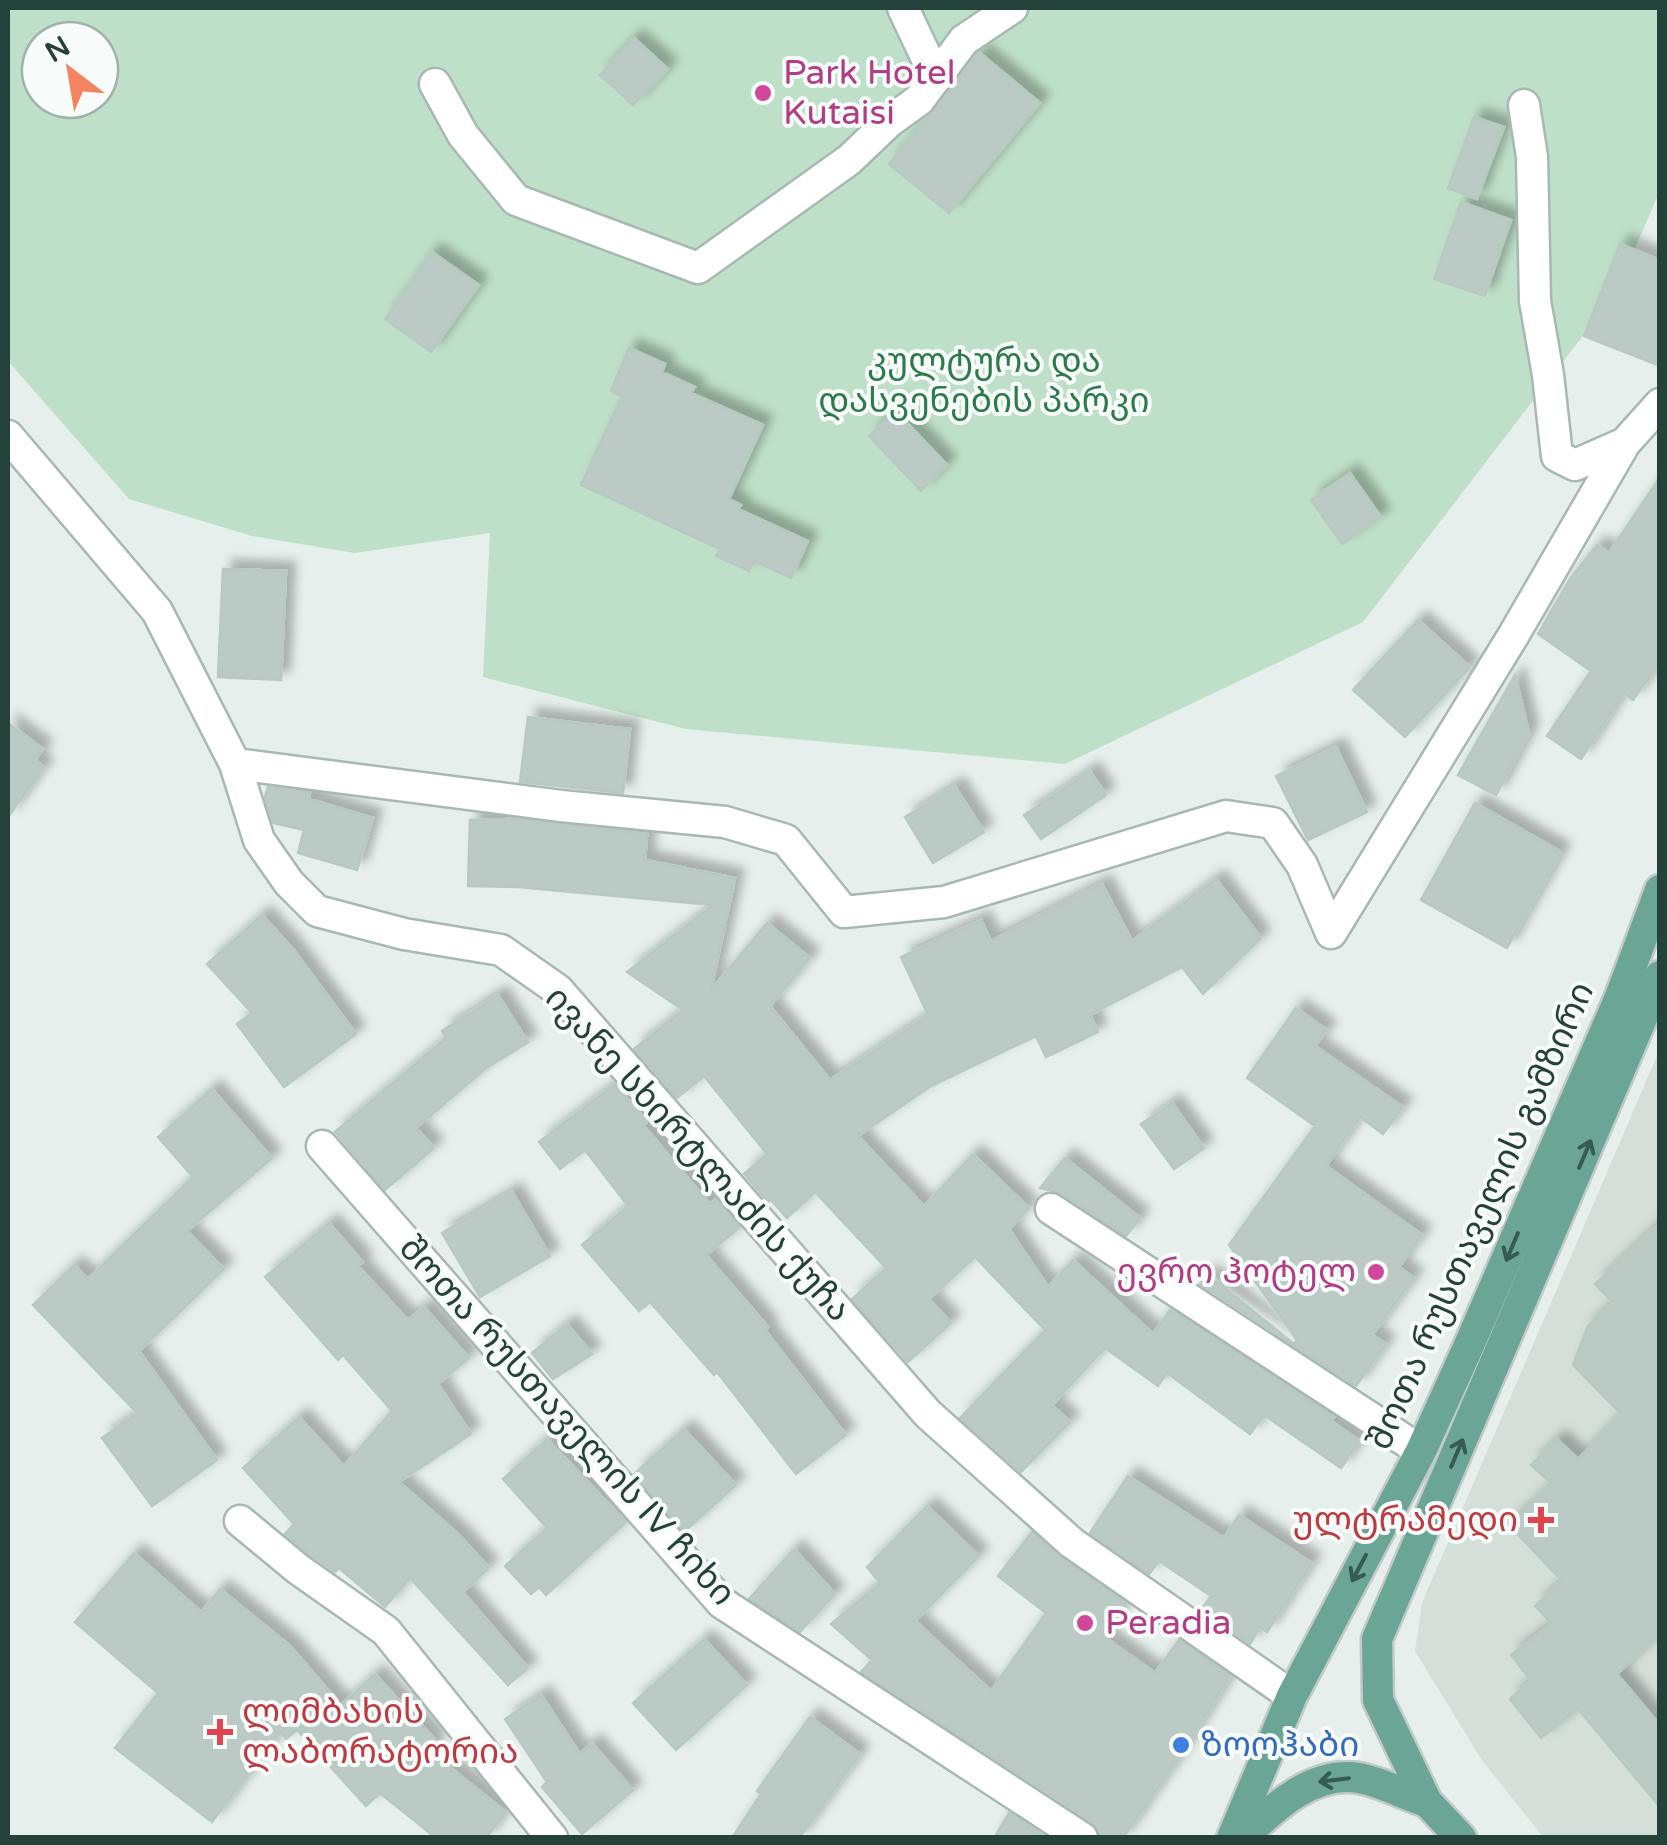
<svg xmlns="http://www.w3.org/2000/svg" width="1667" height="1845" viewBox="0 0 1667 1845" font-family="'Varela Round','Noto Sans Georgian',sans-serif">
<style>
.built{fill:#d4dfda}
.green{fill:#bfe0c8;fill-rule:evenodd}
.building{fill:#bbcac4;stroke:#b8c9c2;stroke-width:2.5;filter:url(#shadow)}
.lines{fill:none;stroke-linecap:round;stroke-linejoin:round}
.minor-casing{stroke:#a8b8b2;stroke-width:35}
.major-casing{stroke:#c2cac8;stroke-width:35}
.minor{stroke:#fff;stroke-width:30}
.major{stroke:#6aa596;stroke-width:30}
.oneway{stroke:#365b51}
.hotel-dot{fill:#d1479c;stroke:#f7fbf9;stroke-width:4}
.health-dot{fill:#e0444e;stroke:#f7fbf9;stroke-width:4}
.shop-dot{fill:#3f7fe0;stroke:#f7fbf9;stroke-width:4}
.labels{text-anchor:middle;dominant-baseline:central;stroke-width:8;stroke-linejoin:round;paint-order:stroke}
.hotel-label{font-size:35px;fill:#b23c85;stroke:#f7fbf9;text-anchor:start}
.park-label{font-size:35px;fill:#2d7a4b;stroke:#f7fbf9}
.street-label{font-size:35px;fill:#24423a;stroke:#f7fbf9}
.health-label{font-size:35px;fill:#be3a42;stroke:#f7fbf9;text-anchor:end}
.shop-label{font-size:35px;fill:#366cbe;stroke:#f7fbf9;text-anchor:start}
</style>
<defs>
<filter id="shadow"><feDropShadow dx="9" dy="-9" stdDeviation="5" flood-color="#0004"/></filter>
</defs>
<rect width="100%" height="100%" fill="#e6efeb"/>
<path class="built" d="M 1659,1051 L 1659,1837 L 1543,1837 L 1481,1759 L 1415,1651 L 1422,1603 Z"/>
<path class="green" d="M 8,8 L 1659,8 L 1659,193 L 1615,294 L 1363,622 L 1065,764 L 686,729 L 483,677 L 490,533 L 355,553 L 252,536 L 129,499 L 8,361 ZM 40,40 L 100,40 L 100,100 L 40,100 Z"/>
<path class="building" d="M 634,38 L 668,69 L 633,105 L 600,75 Z
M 980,53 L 1040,103 L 949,213 L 889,164 Z
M 1474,117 L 1504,127 L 1477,199 L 1448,188 Z
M 1461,202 L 1511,220 L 1485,296 L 1434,279 Z
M 1620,244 L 1660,260 L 1660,366 L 1584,336 Z
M 432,252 L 479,285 L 431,352 L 385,319 Z
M 629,348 L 665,364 L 662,372 L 695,387 L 691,393 L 763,425 L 729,499 L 741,505 L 738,509 L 808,541 L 791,578 L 754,561 L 749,571 L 716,556 L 720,549 L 581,485 L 622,396 L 611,391 Z
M 896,411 L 947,465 L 921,491 L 869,436 Z
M 1350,473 L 1381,517 L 1342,544 L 1311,500 Z
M 1660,477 L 1660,662 L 1633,700 L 1624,693 L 1581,759 L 1547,736 L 1591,671 L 1538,634 L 1570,579 L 1597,545 L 1609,553 Z
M 223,569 L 286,571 L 281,680 L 218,677 Z
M 1418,620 L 1470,667 L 1405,737 L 1353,690 Z
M 1515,675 L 1529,733 L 1496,795 L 1458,775 Z
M 528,717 L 630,729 L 623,793 L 520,782 Z
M 8,723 L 43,749 L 35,760 L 44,767 L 8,817 Z
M 1336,747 L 1367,812 L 1308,840 L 1276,776 Z
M 1090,771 L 1106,795 L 1041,839 L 1024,815 Z
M 955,786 L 984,832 L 933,863 L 905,817 Z
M 268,787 L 310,793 L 309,799 L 373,818 L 357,870 L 298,853 L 304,830 L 273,823 L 265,797 Z
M 1475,803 L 1561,852 L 1507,948 L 1421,900 Z
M 515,819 L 647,834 L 645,860 L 735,878 L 711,990 L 767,923 L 810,958 L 770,1006 L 830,1080 L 928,1015 L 901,957 L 981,920 L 991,941 L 1102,884 L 1132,941 L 1216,879 L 1261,938 L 1203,994 L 1182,967 L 1090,1015 L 1098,1032 L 1046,1057 L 1036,1036 L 931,1086 L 858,1136 L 924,1206 L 973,1154 L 1029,1208 L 1009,1229 L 1048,1287 L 1073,1260 L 1153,1334 L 1170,1310 L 1334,1417 L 1331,1421 L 1360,1441 L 1341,1468 L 1264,1415 L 1250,1434 L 1167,1373 L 1158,1386 L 1105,1348 L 1052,1405 L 1070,1422 L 1021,1472 L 960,1418 L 1045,1330 L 975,1257 L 929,1299 L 951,1323 L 908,1362 L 852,1299 L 886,1268 L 815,1192 L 787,1218 L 771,1200 L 768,1202 L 744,1174 L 767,1154 L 704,1076 L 677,1098 L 634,1049 L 683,1010 L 627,972 L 713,905 L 518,887 L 468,886 L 470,820 Z
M 262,915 L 293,949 L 356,1034 L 284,1087 L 237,1024 L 252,1013 L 207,964 Z
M 498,995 L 528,1042 L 485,1069 L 416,1128 L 434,1148 L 385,1190 L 335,1132 L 446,1038 L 442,1031 Z
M 1296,1008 L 1327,1030 L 1315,1046 L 1403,1107 L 1383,1134 L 1360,1117 L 1326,1166 L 1422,1235 L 1399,1267 L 1414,1278 L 1372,1335 L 1386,1344 L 1356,1386 L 1200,1284 L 1208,1274 L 1294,1344 L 1297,1340 L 1229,1245 L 1315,1126 L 1247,1078 Z
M 615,1084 L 648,1121 L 643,1125 L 710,1204 L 716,1199 L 740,1227 L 706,1255 L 768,1327 L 765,1330 L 846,1435 L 796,1474 L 717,1372 L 714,1375 L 650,1302 L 639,1311 L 582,1245 L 628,1206 L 585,1150 L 560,1169 L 539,1142 Z
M 212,1089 L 272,1158 L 187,1231 L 224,1269 L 139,1351 L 217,1460 L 152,1506 L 102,1438 L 137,1413 L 33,1305 L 74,1265 L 88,1279 L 193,1177 L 158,1137 Z
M 1172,1103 L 1204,1148 L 1174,1169 L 1141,1124 Z
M 1065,1158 L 1140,1218 L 1126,1236 L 1061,1193 L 1040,1188 Z
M 512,1192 L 550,1256 L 480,1297 L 442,1233 Z
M 329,1223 L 363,1262 L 358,1266 L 408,1320 L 424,1307 L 469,1358 L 438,1384 L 471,1434 L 399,1482 L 459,1535 L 489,1568 L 463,1592 L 528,1668 L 508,1685 L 410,1578 L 385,1607 L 339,1568 L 335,1572 L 309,1554 L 285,1534 L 294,1524 L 243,1468 L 299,1417 L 344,1466 L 392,1411 L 343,1355 L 338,1360 L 265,1277 Z
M 1660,1223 L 1660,1633 L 1617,1674 L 1660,1725 L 1660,1807 L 1578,1709 L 1541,1738 L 1510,1699 L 1531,1681 L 1511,1655 L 1552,1624 L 1535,1606 L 1562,1581 L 1509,1525 L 1552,1484 L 1531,1465 L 1557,1439 L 1578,1459 L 1621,1414 L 1573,1365 L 1588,1326 L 1613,1303 L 1595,1284 Z
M 567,1324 L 592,1354 L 553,1379 L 532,1353 Z
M 684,1429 L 736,1485 L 684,1532 L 634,1474 Z
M 547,1439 L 626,1522 L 546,1595 L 539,1587 L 531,1594 L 505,1566 L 547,1528 L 503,1479 Z
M 1128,1476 L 1224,1538 L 1239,1515 L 1312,1563 L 1267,1632 L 1260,1627 L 1250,1644 L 1201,1610 L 1211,1596 L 1159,1561 L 1149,1574 L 1090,1533 Z
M 927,1506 L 979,1556 L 915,1621 L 991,1691 L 1046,1613 L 998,1576 L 1032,1532 L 1061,1558 L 1126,1604 L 1102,1635 L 1155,1673 L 1179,1640 L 1230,1676 L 1180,1756 L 1123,1838 L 1101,1838 L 1092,1822 L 861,1672 L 872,1660 L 831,1624 L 880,1583 L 867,1567 Z
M 794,1549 L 835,1594 L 800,1632 L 749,1599 Z
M 134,1553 L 201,1612 L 220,1589 L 290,1646 L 341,1705 L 375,1674 L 437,1742 L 428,1750 L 506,1812 L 486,1838 L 436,1838 L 380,1793 L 366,1806 L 297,1730 L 286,1739 L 280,1732 L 212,1822 L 115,1748 L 158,1693 L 75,1622 Z
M 704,1639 L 747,1685 L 676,1750 L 633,1703 Z
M 541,1695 L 580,1754 L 592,1743 L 633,1790 L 582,1834 L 542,1787 L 547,1782 L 505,1719 Z
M 810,1717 L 860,1754 L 799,1838 L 732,1838 L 761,1794 L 757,1791 Z
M 1009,1813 L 1047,1838 L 994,1838 Z"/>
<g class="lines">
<g class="minor-casing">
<path id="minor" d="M 903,8 L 936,78
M 435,84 L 463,135 L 516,200 L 698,268 L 849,160 L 890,121 L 919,100 L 964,40 L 1012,8
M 1524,105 L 1532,157 L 1535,301 L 1548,375 L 1557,456 L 1575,465 L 1625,443
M 8,436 L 157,611 L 235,764 L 259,840 L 289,883 L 317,911 L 404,934 L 501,950 L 558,990 L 928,1414 L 1072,1543 L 1292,1696
M 235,764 L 561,806 L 725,822 L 786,840 L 844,912 L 944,902 L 1226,816 L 1273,823 L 1302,865 L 1331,933
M 1331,933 L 1513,636 L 1625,443 L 1660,404
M 322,1146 L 722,1603 L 1082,1838
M 1051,1209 L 1421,1451
M 240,1521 L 298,1569 L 386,1631 L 552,1838"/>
</g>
<g class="major-casing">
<path id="major" d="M 1232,1838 L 1292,1696 L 1421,1451 L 1470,1343 L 1620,997 L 1660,890
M 1242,1838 C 1273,1809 1312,1770 1359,1778 C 1381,1782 1405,1795 1427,1802
M 1461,1838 L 1427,1802 L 1378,1700 L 1377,1639 L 1660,976"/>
</g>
<use href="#minor" class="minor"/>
<use href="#major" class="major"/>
</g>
<defs><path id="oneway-shaft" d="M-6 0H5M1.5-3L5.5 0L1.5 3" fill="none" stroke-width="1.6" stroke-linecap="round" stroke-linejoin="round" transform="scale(2.5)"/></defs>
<g class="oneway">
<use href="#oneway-shaft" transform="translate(1585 1154) rotate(-67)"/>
<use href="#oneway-shaft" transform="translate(1512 1247) rotate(113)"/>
<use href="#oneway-shaft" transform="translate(1457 1453) rotate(-67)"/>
<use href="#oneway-shaft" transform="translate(1359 1568) rotate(118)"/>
<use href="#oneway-shaft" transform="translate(1334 1780) rotate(173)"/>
</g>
<g class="hotel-dot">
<circle cx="763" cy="93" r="10"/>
<circle cx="1376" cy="1272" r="10"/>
<circle cx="1085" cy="1623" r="10"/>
</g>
<g class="health-dot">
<path d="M1536 1505h10v10h10v10h-10v10h-10v-10h-10v-10h10z"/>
<path d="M215 1717h10v10h10v10h-10v10h-10v-10h-10v-10h10z"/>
</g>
<circle class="shop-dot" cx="1181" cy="1745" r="10"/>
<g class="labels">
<g class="hotel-label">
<text x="783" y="73">Park Hotel<tspan x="783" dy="40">Kutaisi</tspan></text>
<text x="1356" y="1272" text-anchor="end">ევრო ჰოტელ</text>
<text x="1105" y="1623">Peradia</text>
</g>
<g class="park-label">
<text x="984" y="361">კულტურა და<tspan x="984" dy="40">დასვენების პარკი</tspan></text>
</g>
<g class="street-label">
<text transform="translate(698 1154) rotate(48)">ივანე სხირტლაძის ქუჩა</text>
<text transform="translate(1481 1216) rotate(-66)">შოთა რუსთაველის გამზირი</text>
<text transform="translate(567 1421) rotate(48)">შოთა რუსთაველის IV ჩიხი</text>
</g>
<g class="health-label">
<text x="1518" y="1520">ულტრამედი</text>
<text x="242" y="1712" text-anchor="start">ლიმბახის<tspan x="242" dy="40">ლაბორატორია</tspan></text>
</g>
<g class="shop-label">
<text x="1201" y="1745">ზოოჰაბი</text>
</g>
</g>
<rect width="1667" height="1845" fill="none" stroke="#24423a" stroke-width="20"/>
<g transform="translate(70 70) rotate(329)"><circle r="48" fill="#f7fbf9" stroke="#a3b1ad" stroke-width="2.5"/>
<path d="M0-8L18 38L0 25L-18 38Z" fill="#f4845f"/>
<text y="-15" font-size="28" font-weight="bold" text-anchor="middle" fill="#24423a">N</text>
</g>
</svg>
